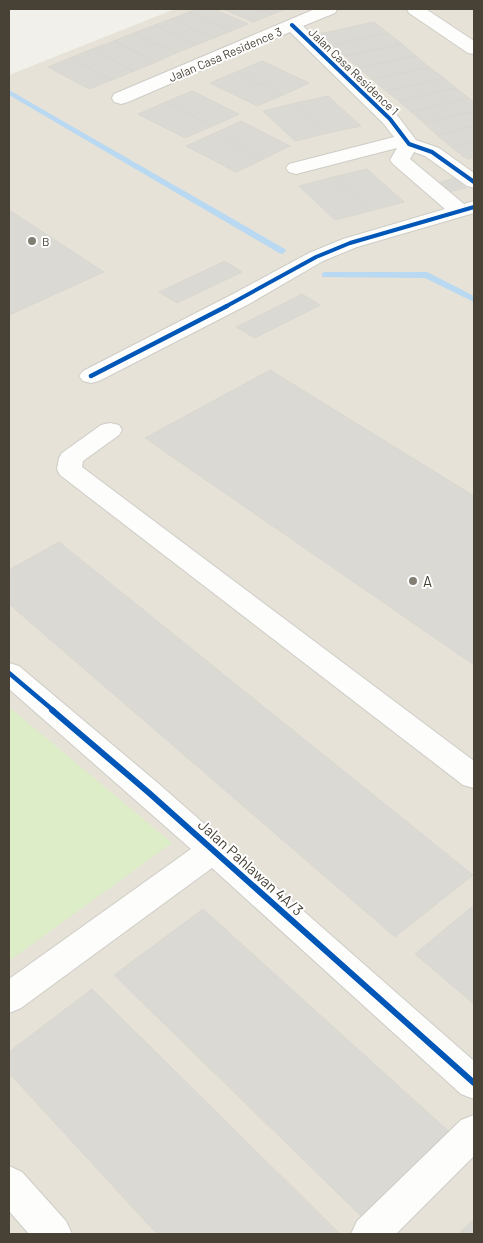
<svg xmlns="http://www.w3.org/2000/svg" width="483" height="1243" viewBox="0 0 483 1243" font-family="Barlow,sans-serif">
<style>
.residential{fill:#e6e2d7}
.green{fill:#ddedc8}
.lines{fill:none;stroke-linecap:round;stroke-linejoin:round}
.stream{fill:#b8d9f1;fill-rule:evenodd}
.building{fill:#dbd9d3;stroke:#d9d7d0}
.minor-casing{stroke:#ceccc6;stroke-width:2}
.minor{fill:#fdfdfc;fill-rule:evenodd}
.cycleway-far2-casing{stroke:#fff;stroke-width:5.5}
.cycleway-far1-casing{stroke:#fff;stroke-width:8}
.cycleway-casing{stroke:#fff;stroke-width:9}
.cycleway-far2{stroke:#0057b8;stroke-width:4}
.cycleway-far1{stroke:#0057b8;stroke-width:4.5}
.cycleway{stroke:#0057b8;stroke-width:6}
.poi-dot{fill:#837e74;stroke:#fff;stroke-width:2}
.labels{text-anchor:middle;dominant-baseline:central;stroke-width:4;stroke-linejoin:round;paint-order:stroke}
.far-street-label{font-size:12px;fill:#484135;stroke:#fff}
.far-poi-label{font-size:12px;fill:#484135;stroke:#fff;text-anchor:start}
.poi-label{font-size:15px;fill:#484135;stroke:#fff;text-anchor:start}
.street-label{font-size:15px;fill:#484135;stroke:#fff}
</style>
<rect width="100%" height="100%" fill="#f1f0ea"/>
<path class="residential" d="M 175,9 L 474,9 L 474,1234 L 9,1234 L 9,75 Z"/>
<path class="green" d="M 9,707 L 172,843 L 9,961 Z"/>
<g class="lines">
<path class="stream" d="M 9,90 L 285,249 L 286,251 L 282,254 L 279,253 L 9,95 Z
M 325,272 L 427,272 L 474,296 L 474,302 L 425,278 L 322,277 L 322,273 Z"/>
</g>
<path class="building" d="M 197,9 L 214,9 L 248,24 L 231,31 L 189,12 Z
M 223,9 L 260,9 L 273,14 L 253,22 Z
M 260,9 L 286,9 L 273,14 Z
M 189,12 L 231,31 L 214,38 L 171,19 Z
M 171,19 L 214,38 L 196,45 L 155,25 Z
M 374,22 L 388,33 L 332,45 L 319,34 Z
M 155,25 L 196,45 L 176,53 L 134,33 Z
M 134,33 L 176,53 L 156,62 L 114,41 Z
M 388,33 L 402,44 L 345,56 L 332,45 Z
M 114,41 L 156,62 L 134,71 L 92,49 Z
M 402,44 L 416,56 L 359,68 L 345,56 Z
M 92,49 L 134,71 L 112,80 L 70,58 Z
M 416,56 L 429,67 L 372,79 L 359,68 Z
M 70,58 L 112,80 L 89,89 L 48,67 Z
M 262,61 L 309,83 L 283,95 L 236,72 Z
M 429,67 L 444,78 L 386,91 L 372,79 Z
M 236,72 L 283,95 L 257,106 L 210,83 Z
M 444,78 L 456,88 L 399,101 L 386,91 Z
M 456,88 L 469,98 L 411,112 L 399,101 Z
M 192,91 L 239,114 L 213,126 L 166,102 Z
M 328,96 L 361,126 L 328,133 L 296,103 Z
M 469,98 L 474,103 L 474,111 L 424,123 L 411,112 Z
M 166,102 L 213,126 L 185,138 L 138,114 Z
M 296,103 L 328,133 L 295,141 L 263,111 Z
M 474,111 L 474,126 L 437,135 L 424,123 Z
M 241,121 L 290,146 L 264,159 L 215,133 Z
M 474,126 L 474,141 L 451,147 L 437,135 Z
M 215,133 L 264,159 L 236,172 L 186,146 Z
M 474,141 L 474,158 L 467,159 L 451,147 Z
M 367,169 L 404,202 L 370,211 L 333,177 Z
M 333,177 L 370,211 L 335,220 L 299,186 Z
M 455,178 L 466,188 L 448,192 L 437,183 Z
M 9,210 L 104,272 L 9,315 Z
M 225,261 L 242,272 L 177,303 L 159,292 Z
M 302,294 L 320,305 L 255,338 L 236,327 Z
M 270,370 L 474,496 L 474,665 L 145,438 Z
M 59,542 L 473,875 L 395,937 L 9,604 L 9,570 Z
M 474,905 L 474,1004 L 415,954 Z
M 203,909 L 455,1137 L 364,1219 L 114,975 Z
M 92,989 L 340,1234 L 157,1234 L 9,1073 L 9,1052 Z
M 474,1219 L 474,1234 L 458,1234 Z"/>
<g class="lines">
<g class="minor-casing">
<path id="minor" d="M 315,9 L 337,9 L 335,13 L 303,26 L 397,115 L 416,140 L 439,148 L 474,173 L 474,188 L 467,186 L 425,156 L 414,152 L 410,159 L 464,204 L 474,201 L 474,213 L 357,247 L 323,261 L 249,304 L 99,381 L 91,383 L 83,381 L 79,376 L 83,371 L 233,294 L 309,253 L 343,239 L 445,209 L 393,164 L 390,160 L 397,148 L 296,174 L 289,172 L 286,168 L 289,164 L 394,137 L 383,123 L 290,32 L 128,102 L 121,104 L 114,102 L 112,98 L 114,94 Z
M 407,9 L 426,9 L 474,41 L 474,54 L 468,53 L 409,13 Z
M 110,423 L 119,425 L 122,430 L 119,435 L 83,461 L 82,467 L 474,761 L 474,788 L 463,785 L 60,475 L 57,469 L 59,458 L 62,453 L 101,425 Z
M 9,663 L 19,666 L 159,784 L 474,1061 L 474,1099 L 461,1094 L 212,868 L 21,1008 L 9,1013 L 9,979 L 191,849 L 9,689 Z
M 474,1115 L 474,1156 L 396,1234 L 351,1234 L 357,1221 L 461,1120 Z
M 9,1166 L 22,1172 L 66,1221 L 72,1234 L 29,1234 L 9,1211 Z"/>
</g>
<use href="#minor" class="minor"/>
<g class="cycleway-far2-casing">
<path id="cycleway-far2" d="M 292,25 L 390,119 L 409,144 L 432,152 L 474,182
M 225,307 L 316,257 L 350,243 L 474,207"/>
</g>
<g class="cycleway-far1-casing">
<path id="cycleway-far1" d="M 91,376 L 227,306
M 9,673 L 54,711"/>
</g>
<g class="cycleway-casing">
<path id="cycleway" d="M 52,710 L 148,792 L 474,1083"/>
</g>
<use href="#cycleway-far2" class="cycleway-far2"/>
<use href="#cycleway-far1" class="cycleway-far1"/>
<use href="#cycleway" class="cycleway"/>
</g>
<g class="poi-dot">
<circle cx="32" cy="241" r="5"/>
<circle cx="413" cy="581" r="5"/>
</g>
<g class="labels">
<g class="far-street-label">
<text transform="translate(225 54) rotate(-23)">Jalan Casa Residence 3</text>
<text transform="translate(354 71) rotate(44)">Jalan Casa Residence 1</text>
</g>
<g class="far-poi-label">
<text x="42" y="241">B</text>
</g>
<g class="poi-label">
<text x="423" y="581">A</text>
</g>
<g class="street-label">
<text transform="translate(251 867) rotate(42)">Jalan Pahlawan 4A/3</text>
</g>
</g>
<rect width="483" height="1243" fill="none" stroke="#484135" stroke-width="20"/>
</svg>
